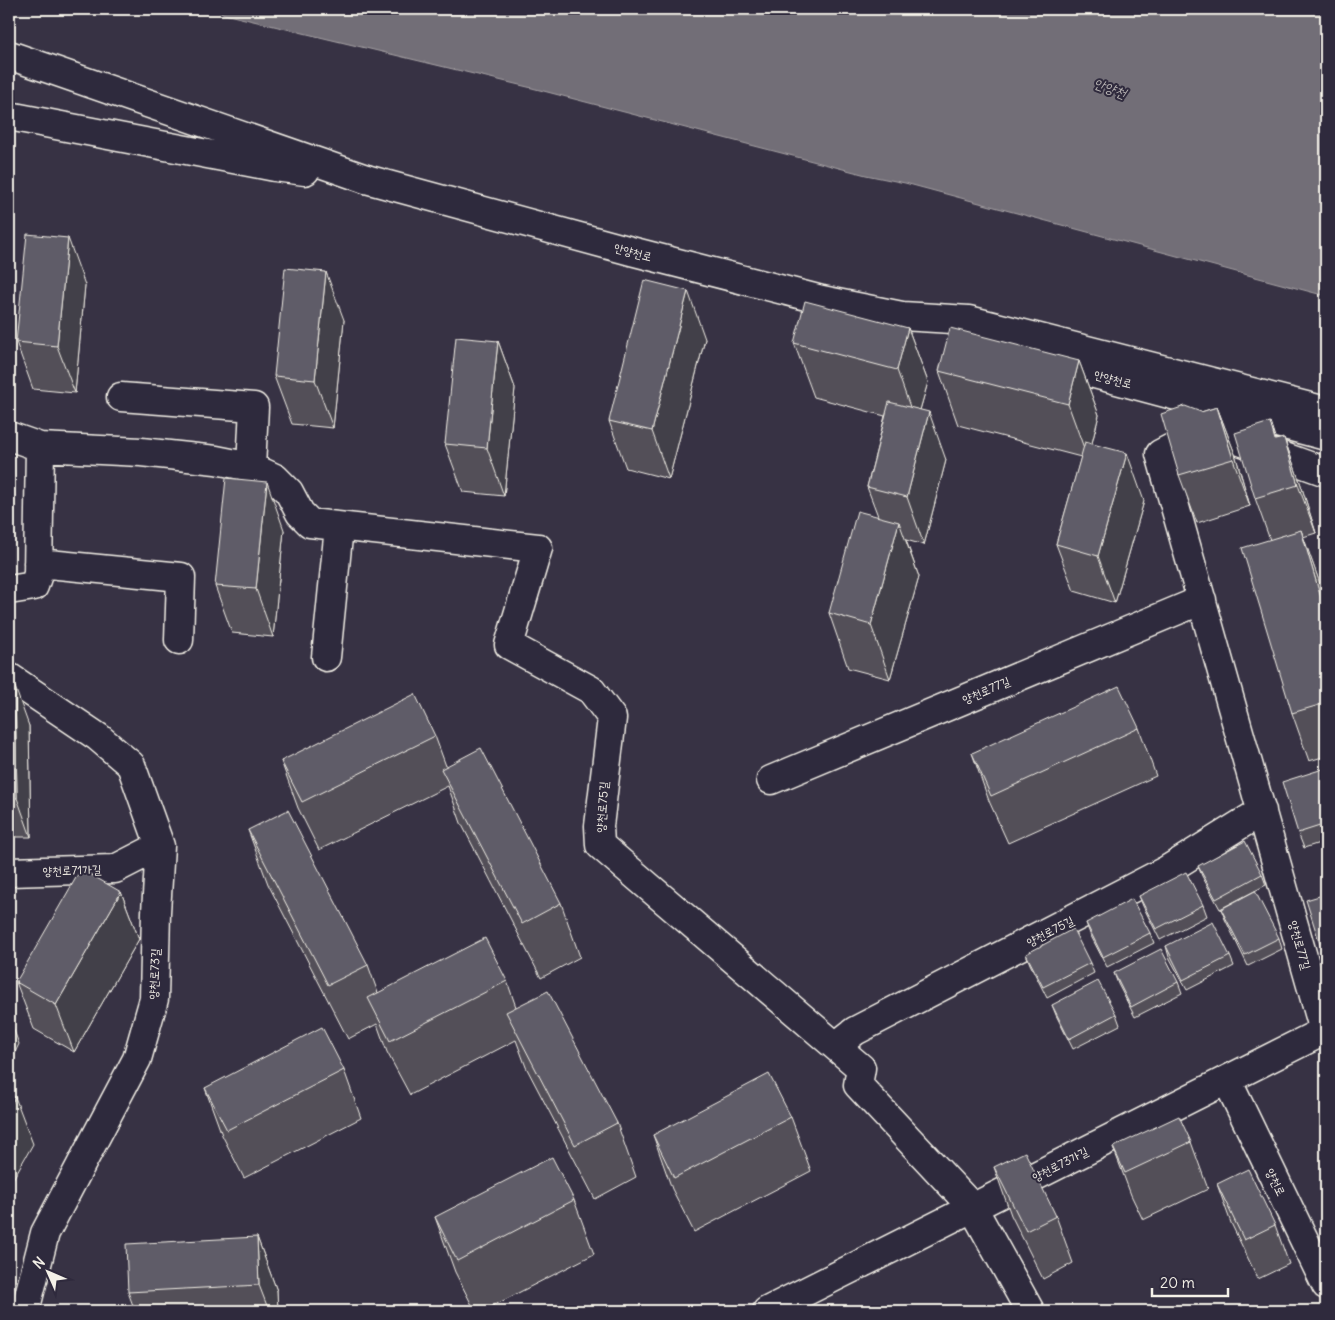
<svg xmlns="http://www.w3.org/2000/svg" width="1335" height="1320" viewBox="0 0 1335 1320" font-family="Delius,'Poor Story',sans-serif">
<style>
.water{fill:#726e77;stroke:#a6a2a4}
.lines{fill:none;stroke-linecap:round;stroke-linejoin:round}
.minor-casing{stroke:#f4f1e8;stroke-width:31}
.major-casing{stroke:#f4f1e8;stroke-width:31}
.highway-casing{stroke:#f4f1e8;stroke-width:31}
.minor{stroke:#2f2a3d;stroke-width:28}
.major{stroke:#2f2a3d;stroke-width:28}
.highway{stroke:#2f2a3d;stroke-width:28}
.wall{fill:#524f59;stroke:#f4f1e8}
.shaded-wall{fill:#424048;stroke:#f4f1e8}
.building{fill:#5f5c67;stroke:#f4f1e8}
.labels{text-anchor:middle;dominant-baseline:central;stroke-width:4;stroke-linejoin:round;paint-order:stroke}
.street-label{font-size:12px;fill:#f4f1e8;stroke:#2f2a3d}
.water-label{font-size:14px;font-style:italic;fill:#bab6b5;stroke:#2f2a3d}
</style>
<rect width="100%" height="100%" fill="#373244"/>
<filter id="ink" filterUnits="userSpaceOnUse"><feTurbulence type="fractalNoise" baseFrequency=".02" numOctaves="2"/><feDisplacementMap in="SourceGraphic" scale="10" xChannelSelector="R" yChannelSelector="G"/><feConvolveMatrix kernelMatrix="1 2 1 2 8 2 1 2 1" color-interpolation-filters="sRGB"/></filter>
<g filter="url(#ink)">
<path class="water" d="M 216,9 L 1326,9 L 1326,296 L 905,183 L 866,175 L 532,88 L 224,14 Z"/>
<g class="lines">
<g class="minor-casing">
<path id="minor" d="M 121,397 L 254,407 L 251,467
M 9,436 L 40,447
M 38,563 L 181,577 L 179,640
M 9,590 L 34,586 L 38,574 L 40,447 L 141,452 L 216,460 L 251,467 L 275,478 L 289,492 L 300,513 L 310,523 L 538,548 L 509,645 L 591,690 L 612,718 L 599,826 L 600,845 L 861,1068 L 858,1085 L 973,1208 L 1030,1311
M 326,657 L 339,527
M 9,677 L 98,737 L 131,765 L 160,846 L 156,912 L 154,999 L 137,1059 L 45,1233 L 25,1311
M 771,780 L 1202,600
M 9,872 L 115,869 L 160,846
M 1324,1031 L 1160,454 L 1191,438 L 1229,437 L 1326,472
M 836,1046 L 855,1031 L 1167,870 L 1262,811
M 1227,1080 L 1326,1285
M 767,1311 L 1326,1030"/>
</g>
<g class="major-casing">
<path id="major" d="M 366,179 L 631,251 L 822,300 L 902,316 L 969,320 L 1326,411
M 1046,361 L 1326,436"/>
</g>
<g class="highway-casing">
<path id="highway" d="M 9,55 L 366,179
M 9,116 L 275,167 L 305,171"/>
</g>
<use href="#minor" class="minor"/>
<use href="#major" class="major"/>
<use href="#highway" class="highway"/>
</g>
<path class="wall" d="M 85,285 L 75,393 L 33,389 L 16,342 Z
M 344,320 L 333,428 L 292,424 L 274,376 Z
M 908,328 L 928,382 L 920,410 L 946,460 L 924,545 L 906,540 L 919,577 L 890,679 L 848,668 L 829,613 L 878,516 L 867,487 L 885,416 L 814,397 L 794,343 Z
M 705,339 L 669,479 L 626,468 L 609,421 Z
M 498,341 L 515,388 L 504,496 L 463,492 L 445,444 Z
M 1079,361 L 1099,415 L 1092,443 L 1144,501 L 1115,603 L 1074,591 L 1056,544 L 1081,457 L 958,425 L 939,371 Z
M 1217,407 L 1235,454 L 1250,506 L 1197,523 L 1179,475 L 1201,412 Z
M 1270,422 L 1276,440 L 1284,438 L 1301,485 L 1316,533 L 1303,537 L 1318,578 L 1326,605 L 1326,756 L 1309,761 L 1292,713 L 1270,540 L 1255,498 Z
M 284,530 L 273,637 L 232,633 L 215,586 Z
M 9,687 L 29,726 L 31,837 L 9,837 Z
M 1139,728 L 1156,776 L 1008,843 L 989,801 L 972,753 Z
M 435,736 L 446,766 L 561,903 L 580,957 L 541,978 L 461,823 L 448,786 L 319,850 L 298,808 L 281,761 Z
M 1326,768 L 1326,841 L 1304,848 L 1298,833 Z
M 248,830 L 368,965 L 378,993 L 507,981 L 516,1007 L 617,1123 L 636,1177 L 595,1199 L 526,1067 L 516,1040 L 410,1095 L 387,1052 L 377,1024 L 348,1039 L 268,884 Z
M 1198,866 L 1262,874 L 1266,885 L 1220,909 L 1202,876 Z
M 121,892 L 139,939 L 74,1052 L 34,1029 L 16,982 Z
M 1139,896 L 1203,905 L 1207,916 L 1160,940 L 1143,906 Z
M 1221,909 L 1279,938 L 1282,949 L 1248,966 L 1225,919 Z
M 1086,923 L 1150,933 L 1154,943 L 1107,967 L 1090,934 Z
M 1166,946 L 1230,956 L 1234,966 L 1187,990 L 1169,957 Z
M 1026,954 L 1090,963 L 1094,973 L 1047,998 L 1030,964 Z
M 1114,973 L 1178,982 L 1182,993 L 1135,1017 L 1118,984 Z
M 1052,1005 L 1116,1014 L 1120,1025 L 1073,1049 L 1056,1015 Z
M 344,1070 L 361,1118 L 244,1178 L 222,1135 L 205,1088 Z
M 791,1117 L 811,1171 L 694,1232 L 672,1189 L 653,1135 Z
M 1191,1142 L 1208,1189 L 1143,1220 L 1131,1195 L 1113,1147 Z
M 994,1167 L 1056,1216 L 1073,1263 L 1043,1279 L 1011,1215 Z
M 1217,1184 L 1275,1225 L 1289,1264 L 1258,1279 L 1231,1223 Z
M 574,1200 L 594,1254 L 483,1311 L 475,1311 L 455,1272 L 435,1217 Z
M 257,1237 L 277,1291 L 278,1311 L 135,1311 L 128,1292 Z"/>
<path class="shaded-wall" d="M 68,238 L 85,285 L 75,393 L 57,346 Z
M 326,272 L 344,320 L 333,428 L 315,380 Z
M 688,291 L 705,339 L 669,479 L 652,431 Z
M 908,328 L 928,382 L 916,424 L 897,370 Z
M 498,341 L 515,388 L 504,496 L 487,448 Z
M 1079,361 L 1099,415 L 1088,459 L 1068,404 Z
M 1217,407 L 1235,454 L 1250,506 L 1233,459 Z
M 929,412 L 946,460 L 924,545 L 907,497 Z
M 1284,438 L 1301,485 L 1316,533 L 1298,485 Z
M 1127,453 L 1144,501 L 1115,603 L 1098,556 Z
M 267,482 L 284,530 L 273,637 L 256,589 Z
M 899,522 L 919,577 L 890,679 L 871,625 Z
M 1301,530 L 1318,578 L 1326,605 L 1326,615 Z
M 15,687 L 29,726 L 31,837 L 17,798 Z
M 121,892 L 139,939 L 74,1052 L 56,1005 Z
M 9,1017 L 19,1044 L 9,1065 Z
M 15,1097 L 33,1144 L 9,1186 L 9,1108 Z
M 257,1237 L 277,1291 L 278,1311 L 269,1311 L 259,1285 Z"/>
<path class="building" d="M 27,234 L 68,238 L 57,346 L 16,342 Z
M 285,268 L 326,272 L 315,380 L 274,376 Z
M 644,280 L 688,291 L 652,431 L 609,421 Z
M 805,301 L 908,328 L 897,370 L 794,343 Z
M 950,328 L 1079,361 L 1068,404 L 939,371 Z
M 456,337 L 498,341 L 487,448 L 445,444 Z
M 889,402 L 929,412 L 907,497 L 867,487 Z
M 1185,406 L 1201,412 L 1217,407 L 1233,459 L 1179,475 L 1161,414 Z
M 1270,422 L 1275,440 L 1284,438 L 1298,485 L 1255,498 L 1235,433 Z
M 1085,442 L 1127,453 L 1098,556 L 1056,544 Z
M 226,478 L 267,482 L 256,589 L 215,586 Z
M 857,511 L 899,522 L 871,625 L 829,613 Z
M 1301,530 L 1326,615 L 1326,703 L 1292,713 L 1242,548 Z
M 1119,686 L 1139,728 L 991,796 L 972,753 Z
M 9,687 L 15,687 L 17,798 L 9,798 Z
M 415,694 L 435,736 L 302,802 L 281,761 Z
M 481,748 L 561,903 L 522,924 L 441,769 Z
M 1326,768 L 1326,824 L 1298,833 L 1282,782 Z
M 288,810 L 368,965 L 328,985 L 248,830 Z
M 1245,841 L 1262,874 L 1216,899 L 1198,866 Z
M 81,869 L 121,892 L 56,1005 L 16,982 Z
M 1186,872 L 1203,905 L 1156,929 L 1139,896 Z
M 1255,891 L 1279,938 L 1245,955 L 1221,909 Z
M 1326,894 L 1326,957 L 1324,957 L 1306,900 Z
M 1132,899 L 1150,933 L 1103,957 L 1086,923 Z
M 1213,922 L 1230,956 L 1183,980 L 1166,946 Z
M 1073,929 L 1090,963 L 1043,987 L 1026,954 Z
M 485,938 L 507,981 L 390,1041 L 368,998 Z
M 1161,949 L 1178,982 L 1131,1007 L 1114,973 Z
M 1098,981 L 1116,1014 L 1069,1039 L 1052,1005 Z
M 548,991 L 617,1123 L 575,1145 L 506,1012 Z
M 322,1027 L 344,1070 L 227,1130 L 205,1088 Z
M 769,1074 L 791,1117 L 674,1178 L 653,1135 Z
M 9,1093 L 15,1097 L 9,1108 Z
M 1179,1116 L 1191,1142 L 1125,1173 L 1113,1147 Z
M 1025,1152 L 1056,1216 L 1026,1231 L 994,1167 Z
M 552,1157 L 574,1200 L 457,1261 L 435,1217 Z
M 1248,1169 L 1275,1225 L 1244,1240 L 1217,1184 Z
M 257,1237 L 259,1285 L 128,1292 L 126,1244 Z
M 801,1306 L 803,1311 L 791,1311 Z"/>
</g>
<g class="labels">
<g class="street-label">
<text transform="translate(633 252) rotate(15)">안양천로</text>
<text transform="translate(1113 379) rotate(15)">안양천로</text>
<text transform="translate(986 690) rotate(-23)">양천로77길</text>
<text transform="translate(602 807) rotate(-86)">양천로75길</text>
<text transform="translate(72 870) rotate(-2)">양천로71가길</text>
<text transform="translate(1050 931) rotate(-27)">양천로75길</text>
<text transform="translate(1300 945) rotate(74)">양천로77길</text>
<text transform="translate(154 974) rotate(-87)">양천로73길</text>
<text transform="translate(1060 1164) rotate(-27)">양천로73가길</text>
<text transform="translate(1276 1182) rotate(64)">양천로</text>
</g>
<g class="water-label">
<text transform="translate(1110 88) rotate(20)">안양천</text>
</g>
</g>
<rect width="1335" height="1320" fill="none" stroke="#2f2a3d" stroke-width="30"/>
<rect x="15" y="15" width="1305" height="1290" fill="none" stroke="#f4f1e8" stroke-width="2" filter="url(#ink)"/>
<g transform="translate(48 1272) rotate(315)" stroke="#2f2a3d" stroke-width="4" paint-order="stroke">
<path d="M0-4L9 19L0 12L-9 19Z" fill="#f4f1e8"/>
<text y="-8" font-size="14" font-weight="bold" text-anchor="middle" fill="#f4f1e8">N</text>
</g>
<path d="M1152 1288v8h76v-8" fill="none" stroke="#f4f1e8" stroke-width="2.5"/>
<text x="1160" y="1288" font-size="15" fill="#f4f1e8" stroke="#2f2a3d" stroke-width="4" paint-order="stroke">20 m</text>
</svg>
